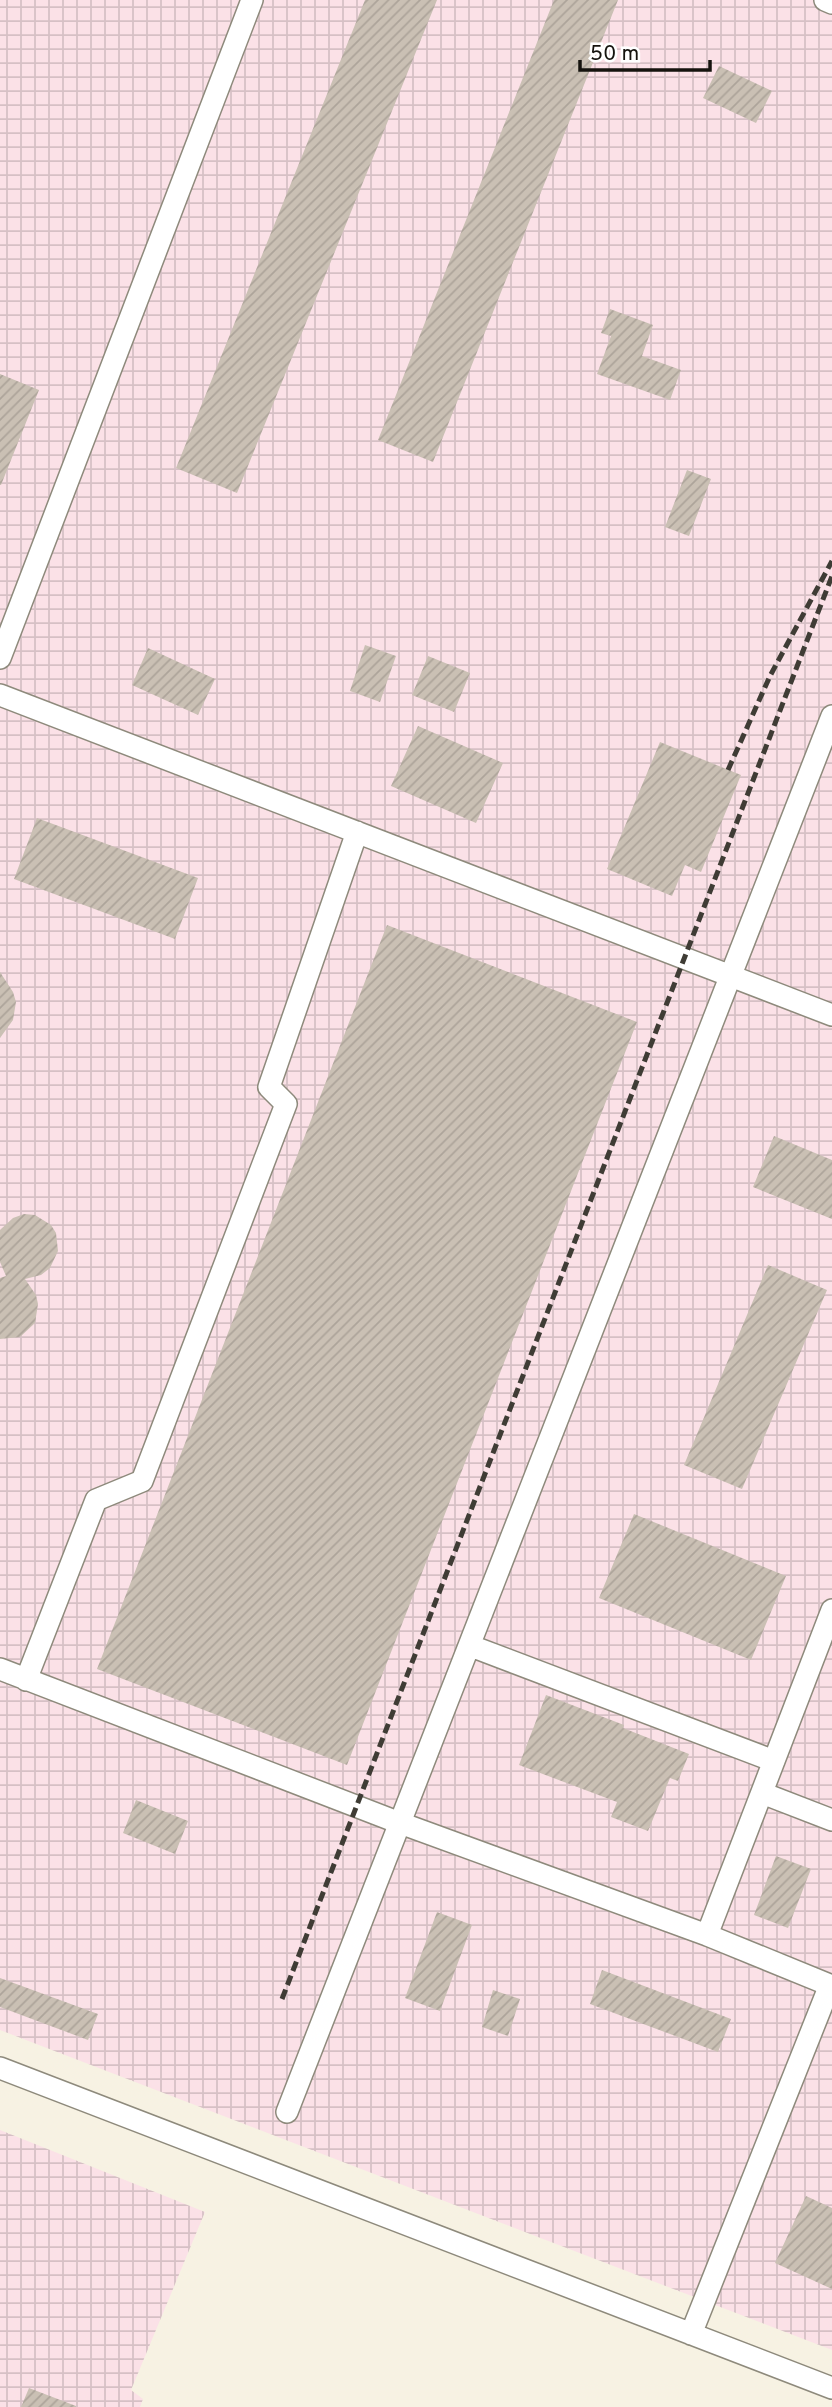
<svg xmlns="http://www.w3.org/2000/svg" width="832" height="2407" viewBox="0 0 832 2407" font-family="Overpass,sans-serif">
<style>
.industrial{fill:url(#industrial-grid)}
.building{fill:url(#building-hatch)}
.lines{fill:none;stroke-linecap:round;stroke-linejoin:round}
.minor-casing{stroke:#8e8a7c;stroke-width:24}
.minor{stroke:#fff;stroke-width:21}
.rail{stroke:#3f3c35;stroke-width:5;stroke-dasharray:10 5;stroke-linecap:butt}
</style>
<defs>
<pattern id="industrial-grid" width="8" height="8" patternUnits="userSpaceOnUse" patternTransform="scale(1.75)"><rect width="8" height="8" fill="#fbe1e7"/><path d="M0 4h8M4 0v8" fill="none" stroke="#d6c0c5"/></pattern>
<pattern id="building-hatch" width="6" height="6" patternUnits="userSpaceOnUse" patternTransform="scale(1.75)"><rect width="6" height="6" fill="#cac0b4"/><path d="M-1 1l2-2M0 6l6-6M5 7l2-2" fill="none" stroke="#ada49a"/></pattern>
</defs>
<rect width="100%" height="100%" fill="#f7f2e3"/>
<path class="industrial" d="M 0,0 L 832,0 L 832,2350 L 0,2030 Z
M 0,2130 L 205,2212 L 131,2390 L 143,2399 L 140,2407 L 0,2407 Z"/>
<path class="building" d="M 365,0 L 437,0 L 237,493 L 176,468 Z
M 554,0 L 618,0 L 433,462 L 378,440 Z
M 719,66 L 772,91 L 756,123 L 703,98 Z
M 610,309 L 653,325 L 642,356 L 681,370 L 670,400 L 597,374 L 611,336 L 601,333 Z
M 0,374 L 39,390 L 1,485 L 0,485 Z
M 687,470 L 711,479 L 689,536 L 665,527 Z
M 365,645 L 396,656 L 380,702 L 350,691 Z
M 148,648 L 215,679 L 198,715 L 132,685 Z
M 428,656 L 470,673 L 454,712 L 412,695 Z
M 418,726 L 503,763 L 476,823 L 391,786 Z
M 660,742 L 741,775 L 701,872 L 685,865 L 672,896 L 607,869 Z
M 37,818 L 198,878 L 175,939 L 14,879 Z
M 387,925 L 637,1022 L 347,1765 L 97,1669 Z
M 0,972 L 13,992 L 16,1002 L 13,1020 L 0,1038 Z
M 774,1136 L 832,1160 L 832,1219 L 753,1187 Z
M 24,1214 L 35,1215 L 51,1225 L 56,1233 L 58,1251 L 50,1268 L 41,1275 L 25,1279 L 36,1295 L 38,1304 L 35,1323 L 20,1337 L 0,1339 L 0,1278 L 6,1276 L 0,1262 L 0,1230 L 13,1218 Z
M 768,1265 L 827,1290 L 742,1489 L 684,1465 Z
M 634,1514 L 786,1576 L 751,1660 L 599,1598 Z
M 546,1695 L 624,1725 L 623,1728 L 689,1754 L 678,1781 L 670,1778 L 648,1831 L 611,1817 L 617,1802 L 519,1765 Z
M 136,1800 L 188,1821 L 175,1854 L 123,1833 Z
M 776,1856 L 811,1869 L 788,1928 L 754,1915 Z
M 437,1912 L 472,1925 L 440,2011 L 405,1998 Z
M 602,1970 L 731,2019 L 718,2052 L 590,2004 Z
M 0,1978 L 98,2014 L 88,2040 L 0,2007 Z
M 493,1990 L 520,1999 L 508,2036 L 482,2027 Z
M 806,2196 L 832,2208 L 832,2289 L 775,2263 Z
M 29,2388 L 76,2406 L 76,2407 L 21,2407 Z"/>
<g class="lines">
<g class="minor-casing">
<path id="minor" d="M 825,0 L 832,3
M 0,658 L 252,0
M 0,695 L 832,1015
M 471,1646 L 774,1761
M 0,1669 L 392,1820 L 707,1935 L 832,1986
M 26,1680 L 96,1500 L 142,1481 L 286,1104 L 269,1087 L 357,832
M 762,1793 L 832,1820
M 707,1935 L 832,1610
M 0,2068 L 832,2388
M 287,2112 L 832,716
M 691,2334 L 830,1985"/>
</g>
<use href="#minor" class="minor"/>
<path class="rail" d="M 728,770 L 770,676 L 832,561
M 282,1999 L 832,576"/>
</g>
<path d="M580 60v10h130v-10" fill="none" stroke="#15130e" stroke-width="3.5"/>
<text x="590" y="60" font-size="21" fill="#15130e" stroke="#ffffff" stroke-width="5" paint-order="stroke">50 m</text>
</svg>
